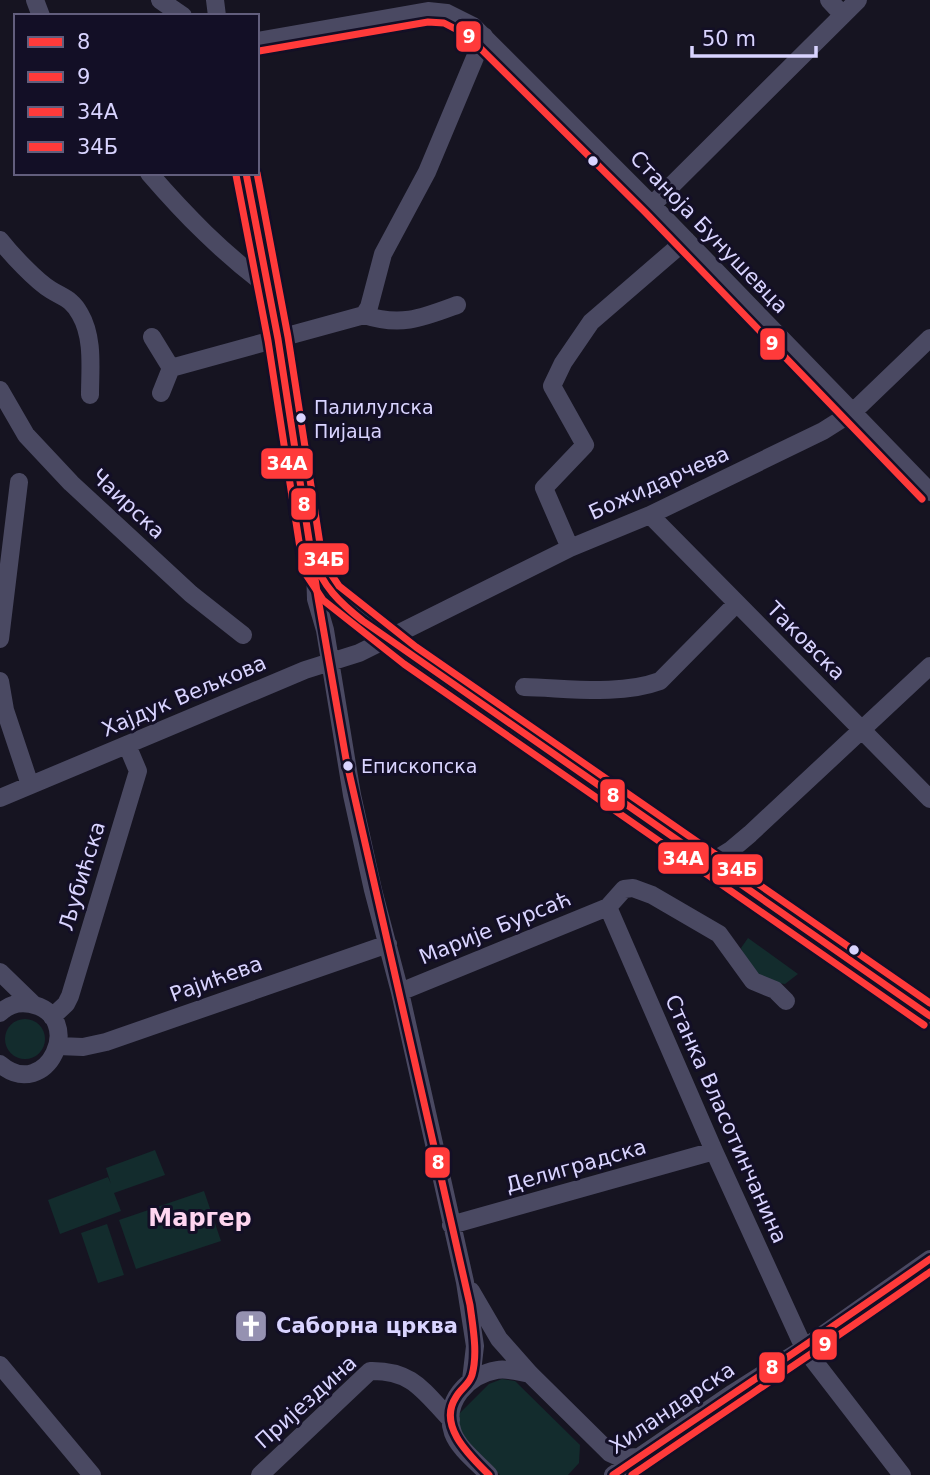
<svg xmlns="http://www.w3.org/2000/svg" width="930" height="1475" viewBox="0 0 930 1475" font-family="'DejaVu Sans',sans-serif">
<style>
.green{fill:#132c2d}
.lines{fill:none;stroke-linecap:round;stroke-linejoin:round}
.minor{stroke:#4a4962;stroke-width:18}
.bus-1-casing{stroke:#130f26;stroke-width:12}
.bus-2-casing{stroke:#130f26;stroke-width:12}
.bus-3-casing{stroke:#130f26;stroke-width:12}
.bus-4-casing{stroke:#130f26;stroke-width:12}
.bus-1{stroke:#ff3a3a;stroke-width:7}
.bus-2{stroke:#ff3a3a;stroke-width:7}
.bus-3{stroke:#ff3a3a;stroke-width:7}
.bus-4{stroke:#ff3a3a;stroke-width:7}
.bus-dot{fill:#d9d4ff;stroke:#130f26;stroke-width:2.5}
.labels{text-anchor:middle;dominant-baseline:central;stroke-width:6;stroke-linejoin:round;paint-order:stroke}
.bus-label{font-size:19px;fill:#d9d4ff;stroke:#130f26;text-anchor:start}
.street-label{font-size:21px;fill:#d9d4ff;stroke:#130f26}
.poi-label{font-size:21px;font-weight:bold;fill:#d9d4ff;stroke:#130f26;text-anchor:start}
.quarter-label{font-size:24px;font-weight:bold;fill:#ffd6f0;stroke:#130f26}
.line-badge{stroke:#130f26;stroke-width:2.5}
.badge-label{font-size:19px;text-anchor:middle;font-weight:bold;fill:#fff}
</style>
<rect width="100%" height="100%" fill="#161421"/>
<path class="green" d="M 748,938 L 798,974 L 785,984 C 759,980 751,972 741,948 Z
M5 1039a20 20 0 1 1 40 0a20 20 0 1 1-40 0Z
M 155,1150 L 165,1175 L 114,1193 L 121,1211 L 60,1234 L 48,1200 L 108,1177 L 111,1184 L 106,1168 Z
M 204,1191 L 221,1241 L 136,1269 L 119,1220 Z
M 107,1224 L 124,1275 L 98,1283 L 81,1233 Z
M 502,1379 L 515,1381 L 580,1445 L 579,1463 L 568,1475 L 500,1475 L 463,1438 L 457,1416 L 489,1384 Z"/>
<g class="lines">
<path class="minor" d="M 35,0 L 41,16
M 160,0 L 183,16
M 215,0 L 217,16
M 829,0 L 843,15
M 257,41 L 428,11 L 447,13 L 473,26 L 652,205 L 930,492
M 149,173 C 187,217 222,252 268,287
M 246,173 L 278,339 L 315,569 L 316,599 L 325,630 L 352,795 L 373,890 L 400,992 L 465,1282 L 475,1346 L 471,1380
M 652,205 L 858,0
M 0,240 C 11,254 36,281 51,290 C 64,298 72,299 80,314 C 94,338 90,369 90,395
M 364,315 L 369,307 L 383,254 L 427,172 L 484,36
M 364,315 C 401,327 422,318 457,305
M 152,337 L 171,368
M 0,390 L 26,435 L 71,483 L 191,594 L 243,635
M 161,393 L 171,368 L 364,315
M 650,515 L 930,799
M 570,548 L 544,488 L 585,445 L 552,386 L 563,363 L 591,322 L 686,240
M 317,571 C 336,608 377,631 410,655 L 930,1016
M 0,639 L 19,482
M 0,681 L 5,710 L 30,785
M 524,687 C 568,688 619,696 660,681 L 736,604
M 0,798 L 305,670 L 359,653 L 570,548 L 650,515 L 823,431 L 853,412 L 930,338
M 710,863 L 731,850 L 750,834 L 930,666
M 608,907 L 714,1151 L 804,1348 L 902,1475
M 0,972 L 33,1004
M 400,992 L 608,907 L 624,889 L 633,888 L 652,895 L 719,934 L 753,981 L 775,990 L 786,1001
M 0,1013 C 8,1005 19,1002 30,1004 C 88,1015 47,1104 0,1064
M 52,1017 L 66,1004 L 70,996 L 138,771 L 127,745
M 58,1046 L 83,1047 L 106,1042 L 388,944
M 451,1225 L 714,1151
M 471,1291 L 499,1339 L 530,1374 L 610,1453 L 621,1458 L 638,1457
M 0,1365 L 92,1475
M 260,1475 L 370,1371 C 413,1370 424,1392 451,1420
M 489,1475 C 478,1463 459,1449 453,1433 C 442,1402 468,1375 497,1370 C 508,1368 519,1372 530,1374
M 613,1475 L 733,1393 L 804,1348 L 930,1259"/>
<g class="bus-1-casing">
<path id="bus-1" d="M 246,173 L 278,339 L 318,598 L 346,759 L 470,1305 C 473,1328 478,1353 472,1375 C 469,1385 461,1388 456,1397 C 437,1426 470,1456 489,1475
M 313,557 C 322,586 340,603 363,621 L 930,1016
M 613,1475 C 719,1403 825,1333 930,1259"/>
</g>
<g class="bus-2-casing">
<path id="bus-2" d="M 259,51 L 428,22 L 444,23 L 467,35 L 645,212 L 922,499
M 632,1475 C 731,1407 832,1341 930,1272"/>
</g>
<g class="bus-3-casing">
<path id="bus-3" d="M 236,175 L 268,341 L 300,548 L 305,573 L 323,600 L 404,664 L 924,1025"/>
</g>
<g class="bus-4-casing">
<path id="bus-4" d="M 257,173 L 288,337 L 320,544 L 325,565 L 339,586 L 416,647 L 930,1003"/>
</g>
<use href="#bus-1" class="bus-1"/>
<use href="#bus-2" class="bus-2"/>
<use href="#bus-3" class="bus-3"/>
<use href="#bus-4" class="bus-4"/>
</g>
<defs>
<g id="church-square" transform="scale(1.75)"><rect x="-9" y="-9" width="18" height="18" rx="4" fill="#9591b1" stroke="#130f26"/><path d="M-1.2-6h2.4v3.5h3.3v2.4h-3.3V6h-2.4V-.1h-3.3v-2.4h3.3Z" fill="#fff"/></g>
</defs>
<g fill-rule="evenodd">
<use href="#church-square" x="251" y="1326"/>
</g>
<g class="bus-dot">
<circle cx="593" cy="161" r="6"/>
<circle cx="301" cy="418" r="6"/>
<circle cx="348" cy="766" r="6"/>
<circle cx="854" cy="950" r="6"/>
</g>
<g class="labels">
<g class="bus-label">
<text x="314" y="407">Палилулска<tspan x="314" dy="24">Пијаца</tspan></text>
<text x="361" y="766">Епископска</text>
</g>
<g class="street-label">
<text transform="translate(709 232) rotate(46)">Станоја Бунушевца</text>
<text transform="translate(659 483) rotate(-24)">Божидарчева</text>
<text transform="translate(128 504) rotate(43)">Чаирска</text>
<text transform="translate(806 641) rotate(45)">Таковска</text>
<text transform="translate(184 696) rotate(-23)">Хајдук Вељкова</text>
<text transform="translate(82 876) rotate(-73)">Љубићска</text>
<text transform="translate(495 928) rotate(-22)">Марије Бурсаћ</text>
<text transform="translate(216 979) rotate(-20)">Рајићева</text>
<text transform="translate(726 1119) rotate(66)">Станка Власотинчанина</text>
<text transform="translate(576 1166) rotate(-16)">Делиградска</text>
<text transform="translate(306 1402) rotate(-42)">Пријездина</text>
<text transform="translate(672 1408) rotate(-34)">Хиландарска</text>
</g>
<g class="poi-label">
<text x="276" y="1326">Саборна црква</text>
</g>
<g class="quarter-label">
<text x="200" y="1218">Маргер</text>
</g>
</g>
<g class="line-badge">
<rect x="455" y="20" width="27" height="33" rx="7" fill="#ff3a3a"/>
<rect x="759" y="327" width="27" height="34" rx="7" fill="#ff3a3a"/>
<rect x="260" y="447" width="54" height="33" rx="7" fill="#ff3a3a"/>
<rect x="290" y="487" width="27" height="34" rx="7" fill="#ff3a3a"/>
<rect x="297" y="542" width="53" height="34" rx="7" fill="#ff3a3a"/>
<rect x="599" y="778" width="27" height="34" rx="7" fill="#ff3a3a"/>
<rect x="657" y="841" width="53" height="34" rx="7" fill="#ff3a3a"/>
<rect x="711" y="853" width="53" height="33" rx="7" fill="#ff3a3a"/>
<rect x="424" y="1146" width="27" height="33" rx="7" fill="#ff3a3a"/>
<rect x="811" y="1328" width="27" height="33" rx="7" fill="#ff3a3a"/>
<rect x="758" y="1351" width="28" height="33" rx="7" fill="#ff3a3a"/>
</g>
<g class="badge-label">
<text x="469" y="43">9</text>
<text x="772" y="350">9</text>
<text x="287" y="470">34А</text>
<text x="304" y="511">8</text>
<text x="324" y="566">34Б</text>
<text x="613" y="802">8</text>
<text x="683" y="865">34А</text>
<text x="737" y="876">34Б</text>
<text x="438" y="1169">8</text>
<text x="825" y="1351">9</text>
<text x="772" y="1374">8</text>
</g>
<rect x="14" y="14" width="245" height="161" fill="#130f26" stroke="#625e7d" stroke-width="2"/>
<rect x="28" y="37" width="35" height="10" fill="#ff3a3a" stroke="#625e7d" stroke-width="2"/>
<text x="77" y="49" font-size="21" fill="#d9d4ff">8</text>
<rect x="28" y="72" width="35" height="10" fill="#ff3a3a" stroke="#625e7d" stroke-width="2"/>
<text x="77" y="84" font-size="21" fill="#d9d4ff">9</text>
<rect x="28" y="107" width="35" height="10" fill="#ff3a3a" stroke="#625e7d" stroke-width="2"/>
<text x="77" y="119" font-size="21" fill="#d9d4ff">34А</text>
<rect x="28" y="142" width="35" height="10" fill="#ff3a3a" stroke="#625e7d" stroke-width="2"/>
<text x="77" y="154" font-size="21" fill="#d9d4ff">34Б</text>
<path d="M692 46v10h124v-10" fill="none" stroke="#d9d4ff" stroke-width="3.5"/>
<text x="702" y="46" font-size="21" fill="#d9d4ff" stroke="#130f26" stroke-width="5" paint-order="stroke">50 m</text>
</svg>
